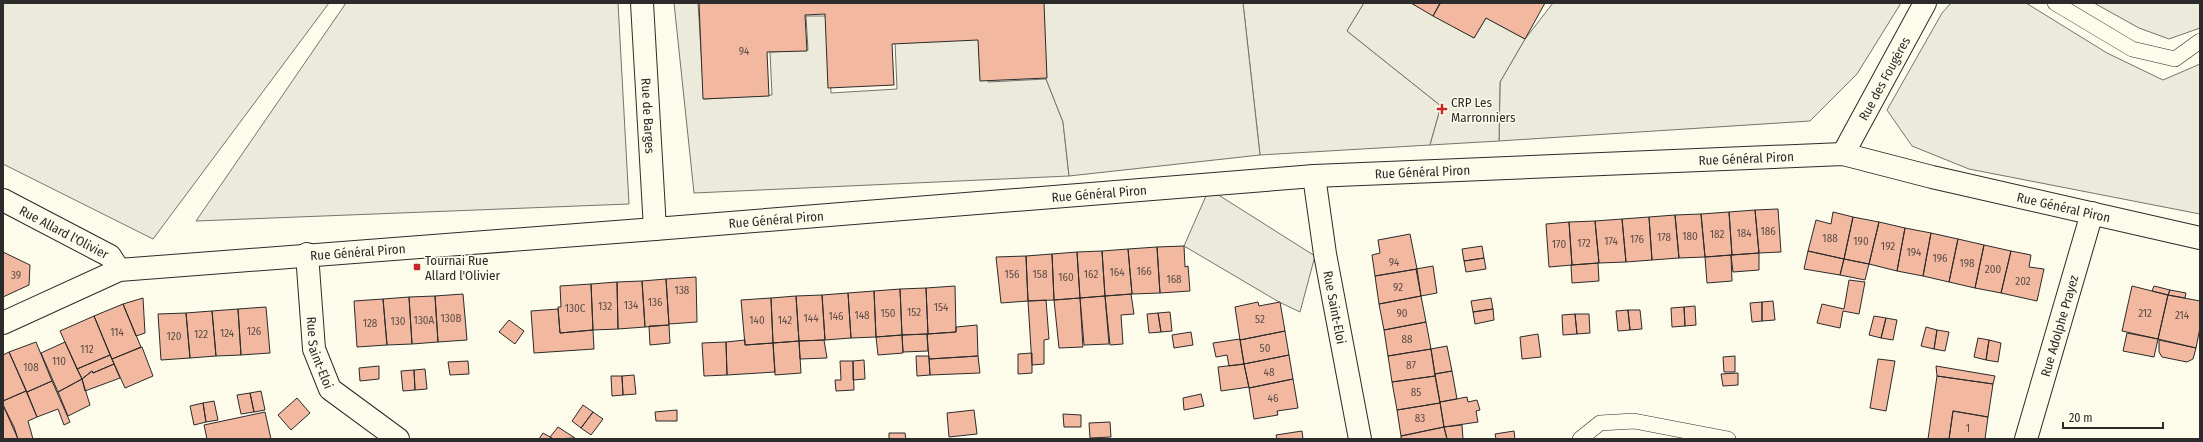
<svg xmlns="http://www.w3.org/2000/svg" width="2203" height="442" viewBox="0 0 2203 442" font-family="'Fira Sans Condensed',sans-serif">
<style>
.green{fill:#ecebdb;stroke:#74746e}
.parking{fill:#eceadb;stroke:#74746e}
.building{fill:#f2b8a0;stroke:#2b2b2b}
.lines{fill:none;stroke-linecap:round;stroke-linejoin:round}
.lane-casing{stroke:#2b2b2b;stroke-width:16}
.street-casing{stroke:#2b2b2b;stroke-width:24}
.secondary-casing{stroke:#2b2b2b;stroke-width:24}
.lane{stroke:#fdfbea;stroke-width:15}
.street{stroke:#fdfbea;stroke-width:22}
.secondary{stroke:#fdfbea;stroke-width:22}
.poi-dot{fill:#c62828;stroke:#fdfbea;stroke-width:1.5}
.labels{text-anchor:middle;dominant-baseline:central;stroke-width:3;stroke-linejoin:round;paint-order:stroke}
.number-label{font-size:11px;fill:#5d4e48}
.street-label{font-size:13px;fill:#2b2b2b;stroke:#fdfbea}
.poi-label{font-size:13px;fill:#2b2b2b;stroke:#fdfbea;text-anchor:start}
</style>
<rect width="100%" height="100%" fill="#fdfbea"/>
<path class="green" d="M 3,3 L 329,3 L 153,239 L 3,164 Z
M 674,3 L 698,3 L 704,99 L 772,95 L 770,52 L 808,50 L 806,16 L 828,16 L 831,93 L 897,89 L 895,41 L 986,37 L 988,82 L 1046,79 L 1063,122 L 1069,176 L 694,193 Z
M 1243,3 L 1364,3 L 1347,31 L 1441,106 L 1430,145 L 1260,155 Z
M 1553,3 L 1901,3 L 1857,74 L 1810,121 L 1499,141 L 1500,82 L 1525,39 Z
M 1951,3 L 2026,3 L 2107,53 L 2163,80 L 2200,64 L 2200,214 L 1969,169 L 1912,146 L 1887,110 L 1942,13 Z
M 2094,3 L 2200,3 L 2200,28 L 2169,39 L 2139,28 Z"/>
<path class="parking" d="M 346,3 L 618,3 L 629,204 L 196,221 Z
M 1043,3 L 1243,3 L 1260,155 L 1069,176 L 1063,122 L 1046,79 Z
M 1364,3 L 1411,3 L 1474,38 L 1486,18 L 1525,39 L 1500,82 L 1499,141 L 1430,145 L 1441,106 L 1347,31 Z
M 1209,189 L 1315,256 L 1300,312 L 1279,302 L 1184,246 Z"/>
<path class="building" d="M 699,3 L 1044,3 L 1047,78 L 980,81 L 978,40 L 892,44 L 894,85 L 828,88 L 825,14 L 805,15 L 807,51 L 767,52 L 769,96 L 703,99 Z
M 1411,3 L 1437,3 L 1440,4 L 1433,16 Z
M 1440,3 L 1545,3 L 1525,39 L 1486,18 L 1474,38 L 1433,16 Z
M 1778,209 L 1781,252 L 1759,253 L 1755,210 Z
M 1755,210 L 1759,253 L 1732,255 L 1729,212 Z
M 1729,212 L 1732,255 L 1705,257 L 1701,214 Z
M 1833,212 L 1853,217 L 1844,259 L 1808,251 L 1816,220 L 1831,224 Z
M 1701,214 L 1705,257 L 1679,258 L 1675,215 Z
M 1675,215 L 1679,258 L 1652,260 L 1649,217 Z
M 1649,217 L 1652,260 L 1626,262 L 1622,219 Z
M 1853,217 L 1879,222 L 1869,264 L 1844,259 Z
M 1622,219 L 1626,262 L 1599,263 L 1595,221 Z
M 1595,221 L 1599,263 L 1572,265 L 1569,222 Z
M 1569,222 L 1572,265 L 1549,267 L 1546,224 Z
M 1879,222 L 1905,228 L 1897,271 L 1869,264 Z
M 1905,228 L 1931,233 L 1923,276 L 1897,271 Z
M 1931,233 L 1958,239 L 1949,282 L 1923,276 Z
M 1410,234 L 1417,269 L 1375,276 L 1372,255 L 1380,253 L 1378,240 Z
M 1958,239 L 1984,245 L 1975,288 L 1949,282 Z
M 1984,245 L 2011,251 L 2001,293 L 1975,288 Z
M 1184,246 L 1185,267 L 1188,266 L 1190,291 L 1160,293 L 1157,247 Z
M 1482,246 L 1484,258 L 1464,261 L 1462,249 Z
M 1157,247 L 1160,293 L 1132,294 L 1128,249 Z
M 1128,249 L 1132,294 L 1105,296 L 1102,251 Z
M 1102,251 L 1105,296 L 1080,298 L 1077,252 Z
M 1808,251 L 1844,259 L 1840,275 L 1804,269 Z
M 2011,251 L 2031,255 L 2029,267 L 2044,269 L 2037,301 L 2001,293 Z
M 3,252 L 30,265 L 29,285 L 3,297 Z
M 1077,252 L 1080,298 L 1054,300 L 1052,254 Z
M 1759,253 L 1759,270 L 1733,272 L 1731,255 Z
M 1052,254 L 1054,300 L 1028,301 L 1026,256 Z
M 1731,255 L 1732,281 L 1707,283 L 1705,257 Z
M 1026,256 L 1028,301 L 1001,303 L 996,257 Z
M 1484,258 L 1486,269 L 1466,272 L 1464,261 Z
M 1844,259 L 1869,264 L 1865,280 L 1840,275 Z
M 1598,263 L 1599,281 L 1572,283 L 1571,265 Z
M 1433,266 L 1437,293 L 1421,296 L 1416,269 Z
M 1417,269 L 1421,296 L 1379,304 L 1375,276 Z
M 696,277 L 697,322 L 669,324 L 666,279 Z
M 666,279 L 669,325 L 645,327 L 642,281 Z
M 1849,280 L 1865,282 L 1859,314 L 1843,311 L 1840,328 L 1817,323 L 1822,304 L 1844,309 Z
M 642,281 L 645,327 L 618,329 L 617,282 Z
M 617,282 L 618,329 L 593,330 L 591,284 Z
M 591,284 L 593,330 L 560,333 L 558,307 L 561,307 L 560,286 Z
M 955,286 L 956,332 L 928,334 L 926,288 Z
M 2132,286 L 2168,295 L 2158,339 L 2122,331 Z
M 2154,286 L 2170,290 L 2168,295 L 2152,291 Z
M 926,288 L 928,334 L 902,335 L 900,289 Z
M 900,289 L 902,335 L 876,337 L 874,291 Z
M 2170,290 L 2186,293 L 2185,298 L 2168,295 Z
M 874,291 L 876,337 L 851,338 L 848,293 Z
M 848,293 L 851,338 L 825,340 L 822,295 Z
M 463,294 L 467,340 L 438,342 L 435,296 Z
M 1131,294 L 1134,314 L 1121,315 L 1123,344 L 1110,345 L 1105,296 Z
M 822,295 L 825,340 L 799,341 L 796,296 Z
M 2168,295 L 2200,301 L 2200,328 L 2196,348 L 2158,339 Z
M 435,296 L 438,342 L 412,344 L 409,297 Z
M 796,296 L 799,341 L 773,343 L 771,298 Z
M 1105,296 L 1109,344 L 1084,345 L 1080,298 Z
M 1421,296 L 1426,322 L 1384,330 L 1379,304 Z
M 409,297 L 412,344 L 387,345 L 383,299 Z
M 143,298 L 145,333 L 136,336 L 123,304 Z
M 771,298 L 773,343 L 745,345 L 741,300 Z
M 1080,298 L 1083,347 L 1059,348 L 1054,300 Z
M 1491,298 L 1493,309 L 1473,312 L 1471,301 Z
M 383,299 L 387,345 L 357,347 L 354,301 Z
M 1046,300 L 1049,339 L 1044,340 L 1044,364 L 1032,365 L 1028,301 Z
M 1773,301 L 1775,320 L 1762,321 L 1762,302 Z
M 1258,302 L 1259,306 L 1280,302 L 1285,331 L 1240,340 L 1235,307 Z
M 1762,302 L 1762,321 L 1752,322 L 1750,303 Z
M 123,304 L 141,347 L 112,359 L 94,316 Z
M 1695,306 L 1696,325 L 1685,326 L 1684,307 Z
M 266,307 L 270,353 L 241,355 L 238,309 Z
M 1684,307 L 1685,326 L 1672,327 L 1671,308 Z
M 238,309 L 241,355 L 216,356 L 212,311 Z
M 558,309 L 560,333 L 593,330 L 594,349 L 534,353 L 531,311 Z
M 1493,309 L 1494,320 L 1475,324 L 1473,312 Z
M 1628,310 L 1640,310 L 1642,329 L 1630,330 Z
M 1628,310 L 1630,330 L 1618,331 L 1616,311 Z
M 212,311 L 216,356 L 190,358 L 186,313 Z
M 1170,312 L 1172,331 L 1161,332 L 1158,313 Z
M 186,313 L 190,358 L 161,360 L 158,314 Z
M 1158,313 L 1161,332 L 1149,333 L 1147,314 Z
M 1575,314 L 1577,334 L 1563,335 L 1562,315 Z
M 1575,314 L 1589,314 L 1590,333 L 1577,334 Z
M 94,316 L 110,355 L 77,369 L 60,331 Z
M 1874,316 L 1886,318 L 1881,338 L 1869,335 Z
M 1886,318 L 1897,320 L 1893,340 L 1881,338 Z
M 509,320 L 524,331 L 515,344 L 499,332 Z
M 1426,322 L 1431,349 L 1388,356 L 1384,330 Z
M 669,325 L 670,343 L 650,345 L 649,326 Z
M 977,325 L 978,356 L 929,359 L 927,334 L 956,332 L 956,327 Z
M 1926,327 L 1937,330 L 1934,349 L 1921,346 Z
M 1937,330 L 1949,332 L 1945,351 L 1934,349 Z
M 1285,331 L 1289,355 L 1244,364 L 1240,340 Z
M 1191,332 L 1193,345 L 1174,348 L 1172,335 Z
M 2127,333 L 2158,339 L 2154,357 L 2123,351 Z
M 927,334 L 928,351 L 903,352 L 902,335 Z
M 1538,334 L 1541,357 L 1522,359 L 1520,337 Z
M 902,335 L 903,353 L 878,355 L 876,337 Z
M 1978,338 L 1989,340 L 1986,360 L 1974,357 Z
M 1240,339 L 1244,364 L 1229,366 L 1227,355 L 1216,357 L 1213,343 Z
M 745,340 L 745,345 L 773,343 L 775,372 L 727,375 L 726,342 Z
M 824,340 L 827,358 L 800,359 L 799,341 Z
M 1989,340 L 2001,343 L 1998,362 L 1986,360 Z
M 2159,340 L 2196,348 L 2193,359 L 2187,362 L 2162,357 L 2159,352 Z
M 799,341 L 801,373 L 775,375 L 773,343 Z
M 36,342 L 52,381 L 27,392 L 9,352 Z
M 65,342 L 82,379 L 58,392 L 41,353 Z
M 726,342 L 727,375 L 704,376 L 702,343 Z
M 1447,346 L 1452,371 L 1435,374 L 1431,349 Z
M 142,347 L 153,376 L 125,388 L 112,359 Z
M 1431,349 L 1435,376 L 1392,382 L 1388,356 Z
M 9,352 L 26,391 L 3,401 L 3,355 Z
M 1032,353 L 1032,373 L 1018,374 L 1018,354 Z
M 110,355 L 114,364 L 93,373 L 92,371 L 82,379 L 77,369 Z
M 1289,355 L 1293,379 L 1249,388 L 1244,364 Z
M 916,356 L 929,356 L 930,375 L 917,376 Z
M 978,356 L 980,373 L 930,375 L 929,359 Z
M 1735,356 L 1735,372 L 1724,372 L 1723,357 Z
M 1878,359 L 1895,361 L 1886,411 L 1870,408 Z
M 864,360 L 865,379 L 853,380 L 853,361 Z
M 468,361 L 469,374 L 450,375 L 448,362 Z
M 840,361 L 853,361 L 854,390 L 836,391 L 835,380 L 841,380 Z
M 114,364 L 120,378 L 85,391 L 82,379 L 92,371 L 93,373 Z
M 1244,364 L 1249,387 L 1221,391 L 1218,367 Z
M 379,366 L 379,379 L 360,381 L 359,368 Z
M 1936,366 L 1995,376 L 1993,384 L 1937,376 Z
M 425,369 L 427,389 L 415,390 L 414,370 Z
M 414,370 L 415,390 L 403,391 L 401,371 Z
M 1452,371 L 1457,399 L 1440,402 L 1435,374 Z
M 1738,373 L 1738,385 L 1723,386 L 1721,374 Z
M 634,375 L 636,394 L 623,395 L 622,376 Z
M 611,376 L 622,376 L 623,395 L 612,396 Z
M 1435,376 L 1440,403 L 1397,410 L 1392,382 Z
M 1937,376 L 1993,384 L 1988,417 L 1953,411 L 1949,439 L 1928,439 Z
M 82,379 L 90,405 L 68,416 L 58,392 Z
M 1293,379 L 1298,408 L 1277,411 L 1278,415 L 1254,419 L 1249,388 Z
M 52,381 L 70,422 L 64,425 L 58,409 L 37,417 L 27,392 Z
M 26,391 L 37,417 L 28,421 L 33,439 L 18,439 L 3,405 L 3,401 Z
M 261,391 L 265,410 L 254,412 L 250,393 Z
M 250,393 L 254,412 L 241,414 L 237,395 Z
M 1201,394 L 1204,406 L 1184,410 L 1183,398 Z
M 1467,397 L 1468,402 L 1477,400 L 1480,410 L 1476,411 L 1478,422 L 1444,427 L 1440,402 Z
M 297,398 L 310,413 L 291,430 L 278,415 Z
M 214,401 L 218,420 L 206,422 L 203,403 Z
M 203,403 L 206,422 L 194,425 L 190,406 Z
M 1440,403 L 1444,427 L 1401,436 L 1397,410 Z
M 3,405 L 14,427 L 18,439 L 3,439 Z
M 583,405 L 593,412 L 581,428 L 572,421 Z
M 677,410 L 677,421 L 656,421 L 655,412 Z
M 974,410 L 977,434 L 949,437 L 947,413 Z
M 1953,411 L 1988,417 L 1985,439 L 1949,439 Z
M 265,412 L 271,439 L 207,439 L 204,425 Z
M 593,412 L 603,419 L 591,435 L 581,428 Z
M 1063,414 L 1081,415 L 1081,427 L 1064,427 Z
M 1110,422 L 1111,437 L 1090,438 L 1089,423 Z
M 1462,425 L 1463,439 L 1447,439 L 1444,427 Z
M 558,427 L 575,438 L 553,439 L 550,437 Z
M 1444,427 L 1447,439 L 1401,439 L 1401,436 Z
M 1302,431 L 1303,439 L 1277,439 L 1276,435 Z
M 1514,431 L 1515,439 L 1496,439 L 1495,434 Z
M 543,433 L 550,437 L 553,439 L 539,439 Z
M 889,433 L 905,433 L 906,439 L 889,439 Z"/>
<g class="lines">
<g class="lane-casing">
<path id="lane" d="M 2055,3 L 2132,49 L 2175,59 L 2200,41
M 1580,439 L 1600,423 L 1634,421 L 1728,439"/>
</g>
<g class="street-casing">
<g id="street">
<path id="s1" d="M 1843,154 L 1925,3"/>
<path id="s2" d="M 1314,176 L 1325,254 L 1360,439"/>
<path id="s3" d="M 3,200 L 110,256 L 119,270"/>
<path id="s4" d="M 307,254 L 314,349 L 330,389 L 398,439"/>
<path id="s5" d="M 3,323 L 119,270 L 655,229"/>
<path id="s6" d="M 2026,439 L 2092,213"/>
</g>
</g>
<g class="secondary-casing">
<g id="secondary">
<path id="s7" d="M 642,3 L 655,229 L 1314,176 L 1843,154 L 1932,177 L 2200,238"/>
</g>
</g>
<use href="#lane" class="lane"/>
<use href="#street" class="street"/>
<use href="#secondary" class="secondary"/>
</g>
<g class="poi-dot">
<path d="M1440 103h4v4h4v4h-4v4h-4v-4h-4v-4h4z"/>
<rect x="413" y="263" width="8" height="8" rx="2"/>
</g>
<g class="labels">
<g class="number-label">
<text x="744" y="51">94</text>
<text x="1768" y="231">186</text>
<text x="1744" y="233">184</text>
<text x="1717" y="234">182</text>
<text x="1690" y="236">180</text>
<text x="1664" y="237">178</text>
<text x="1830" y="238">188</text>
<text x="1637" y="239">176</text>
<text x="1611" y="241">174</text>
<text x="1861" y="241">190</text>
<text x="1584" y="243">172</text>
<text x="1559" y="244">170</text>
<text x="1888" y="246">192</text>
<text x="1914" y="252">194</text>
<text x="1940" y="258">196</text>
<text x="1394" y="262">94</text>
<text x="1967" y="263">198</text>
<text x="1993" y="269">200</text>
<text x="1144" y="271">166</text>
<text x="1117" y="272">164</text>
<text x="1012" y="274">156</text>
<text x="1040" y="274">158</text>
<text x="1091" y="274">162</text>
<text x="16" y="275">39</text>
<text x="1066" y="277">160</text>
<text x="1174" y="279">168</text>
<text x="2023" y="281">202</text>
<text x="1398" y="287">92</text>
<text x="682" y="290">138</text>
<text x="655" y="302">136</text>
<text x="631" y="305">134</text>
<text x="605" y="306">132</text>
<text x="941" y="307">154</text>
<text x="575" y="308">130C</text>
<text x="914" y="312">152</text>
<text x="888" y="313">150</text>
<text x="1402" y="313">90</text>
<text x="2145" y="313">212</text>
<text x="862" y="315">148</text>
<text x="2182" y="315">214</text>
<text x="836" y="316">146</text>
<text x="451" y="318">130B</text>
<text x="811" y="318">144</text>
<text x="1260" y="319">52</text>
<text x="424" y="320">130A</text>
<text x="757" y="320">140</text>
<text x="785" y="320">142</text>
<text x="398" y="321">130</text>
<text x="370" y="323">128</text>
<text x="254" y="331">126</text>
<text x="117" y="332">114</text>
<text x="227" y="333">124</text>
<text x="201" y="334">122</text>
<text x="174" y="336">120</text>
<text x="1407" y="339">88</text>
<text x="1265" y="348">50</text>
<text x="87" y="349">112</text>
<text x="59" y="361">110</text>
<text x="1411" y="365">87</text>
<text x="31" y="367">108</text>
<text x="1269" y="372">48</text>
<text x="1416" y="392">85</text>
<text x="1273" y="398">46</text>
<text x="1420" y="418">83</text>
<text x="1968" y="428">1</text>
</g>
<g class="street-label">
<text stroke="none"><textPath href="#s1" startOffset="86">Rue des Fougères</textPath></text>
<text stroke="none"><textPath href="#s7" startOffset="113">Rue de Barges</textPath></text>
<text stroke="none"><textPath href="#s7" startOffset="1320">Rue Général Piron</textPath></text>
<text stroke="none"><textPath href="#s7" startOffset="996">Rue Général Piron</textPath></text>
<text stroke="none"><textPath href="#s7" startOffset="672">Rue Général Piron</textPath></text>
<text stroke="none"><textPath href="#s7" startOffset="1644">Rue Général Piron</textPath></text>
<text stroke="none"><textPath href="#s7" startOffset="348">Rue Général Piron</textPath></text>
<text stroke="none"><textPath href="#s3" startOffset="69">Rue Allard l'Olivier</textPath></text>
<text stroke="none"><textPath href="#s5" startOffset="367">Rue Général Piron</textPath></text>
<text stroke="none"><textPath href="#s2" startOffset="133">Rue Saint-Eloi</textPath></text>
<text stroke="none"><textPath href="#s6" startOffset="118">Rue Adolphe Prayez</textPath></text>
<text stroke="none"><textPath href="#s4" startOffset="100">Rue Saint-Eloi</textPath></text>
</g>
<g class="poi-label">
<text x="1451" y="102">CRP Les<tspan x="1451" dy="15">Marronniers</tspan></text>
<text x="425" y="260">Tournai Rue<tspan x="425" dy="15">Allard l'Olivier</tspan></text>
</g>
</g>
<rect width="2203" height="442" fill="none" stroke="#2b2b2b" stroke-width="8"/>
<path d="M2063 422v6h100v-6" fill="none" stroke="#2b2b2b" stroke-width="2"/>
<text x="2069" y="422" font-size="12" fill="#2b2b2b" stroke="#fdfbea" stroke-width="3" paint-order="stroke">20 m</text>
</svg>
